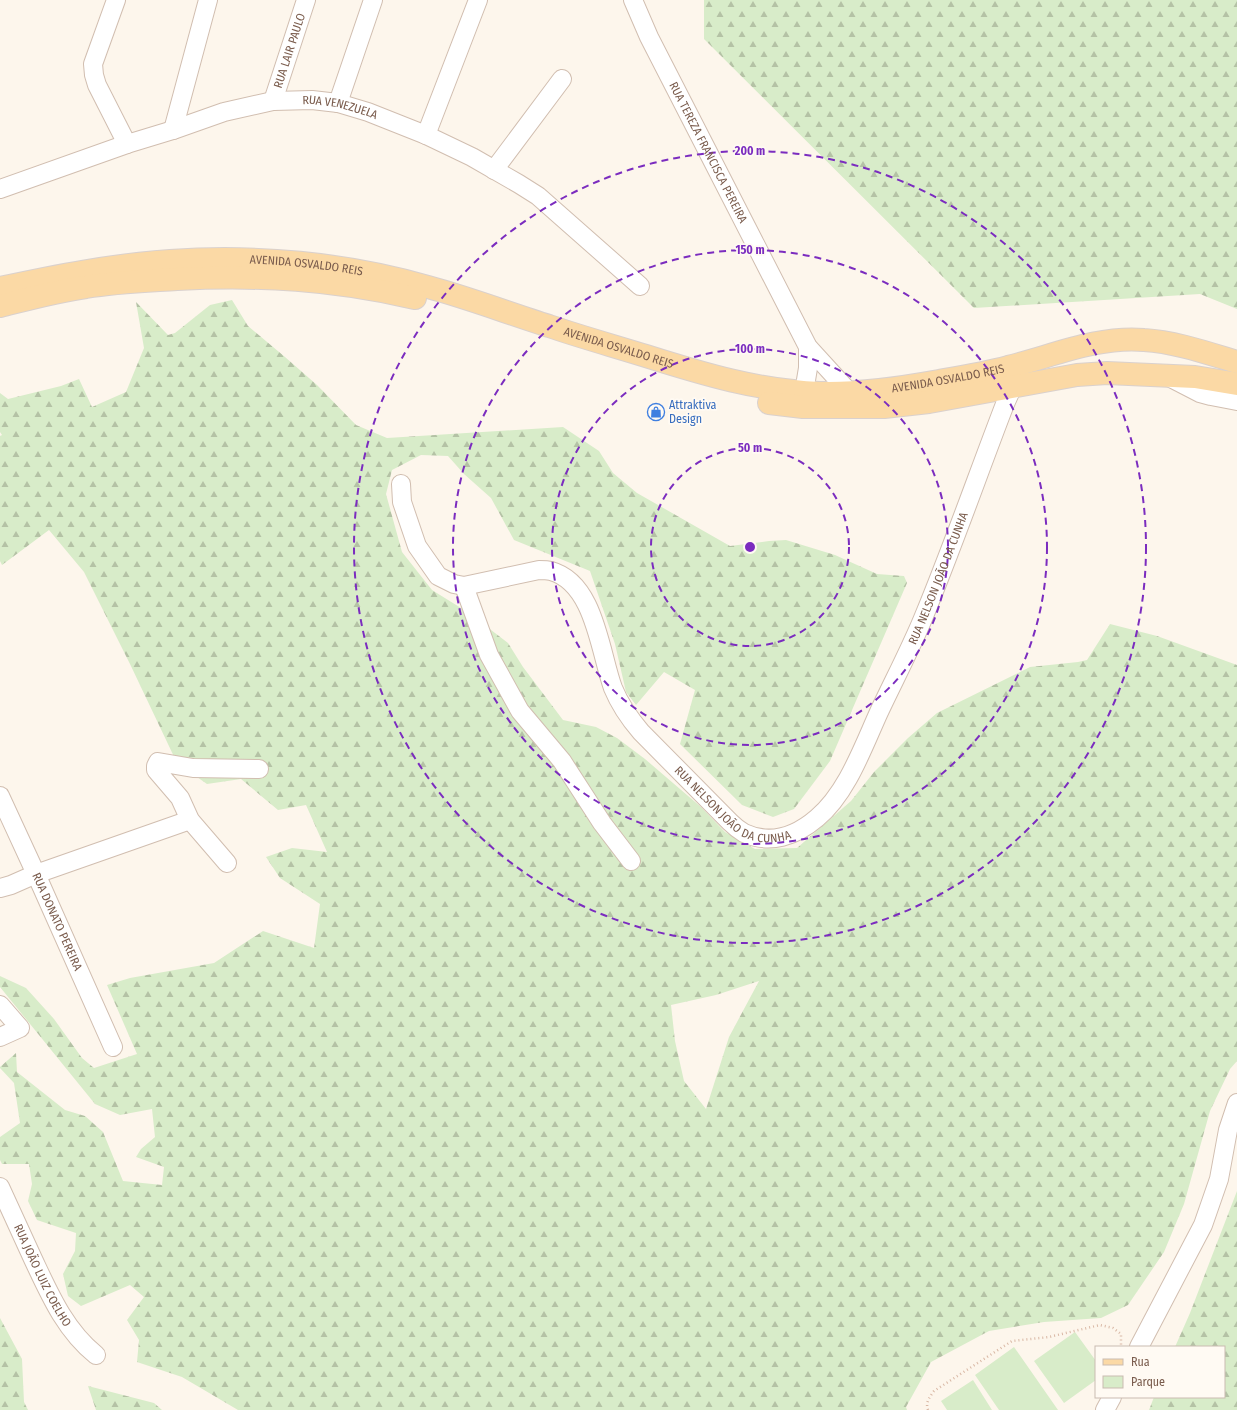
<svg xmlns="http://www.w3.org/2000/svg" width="1237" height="1410" viewBox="0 0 1237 1410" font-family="'Fira Sans Condensed',sans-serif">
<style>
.forest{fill:url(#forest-firs);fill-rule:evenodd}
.park{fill:#d8ecc9}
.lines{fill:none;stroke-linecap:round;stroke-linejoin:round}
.minor-casing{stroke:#d1beb0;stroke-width:20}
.major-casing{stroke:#dad1cd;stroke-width:24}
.path{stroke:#d9b8a5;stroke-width:2.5;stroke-dasharray:1 3;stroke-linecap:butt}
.minor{stroke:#fff;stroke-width:18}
.major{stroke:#fbd9a5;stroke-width:22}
.ring{fill:none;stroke:#7b2cbf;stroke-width:2;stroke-dasharray:7 5}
.labels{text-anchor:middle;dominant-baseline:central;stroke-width:3.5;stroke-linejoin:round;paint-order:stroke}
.street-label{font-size:12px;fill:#7a5c4d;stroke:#fffaf3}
.shop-label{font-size:12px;fill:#366cbe;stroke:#fffaf3;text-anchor:start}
.centre{fill:#7b2cbf;stroke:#fffaf3;stroke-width:2}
.ring-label{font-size:12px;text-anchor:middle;font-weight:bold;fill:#7b2cbf;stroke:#fffaf3;stroke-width:3.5;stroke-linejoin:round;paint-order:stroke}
</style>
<defs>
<pattern id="forest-firs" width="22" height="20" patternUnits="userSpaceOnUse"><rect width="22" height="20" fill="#d8ecc9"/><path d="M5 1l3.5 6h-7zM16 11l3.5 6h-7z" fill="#b4c2a5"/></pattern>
</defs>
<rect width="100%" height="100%" fill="#fdf6ec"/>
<path class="forest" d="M 704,0 L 1237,0 L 1237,309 L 1200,294 L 974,308 L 704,39 Z
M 232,300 L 248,326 L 285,357 L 317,385 L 356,425 L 387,438 L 563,427 L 599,451 L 613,473 L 637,493 L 730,546 L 769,541 L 786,540 L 835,555 L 877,574 L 904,576 L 907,583 L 830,761 L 794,809 L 773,817 L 742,805 L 680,744 L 695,690 L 664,672 L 636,705 L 626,692 L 615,644 L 590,571 L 514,540 L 491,498 L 464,474 L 448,456 L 421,455 L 392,470 L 386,494 L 402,552 L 432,590 L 469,613 L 508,643 L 523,667 L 563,720 L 596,727 L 617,738 L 645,759 L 701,807 L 725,832 L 755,849 L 797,848 L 851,801 L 874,772 L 908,738 L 937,713 L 1030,667 L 1078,662 L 1087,660 L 1110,624 L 1157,636 L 1237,665 L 1237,1061 L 1230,1069 L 1210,1111 L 1184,1204 L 1164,1252 L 1128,1305 L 1101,1318 L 1044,1322 L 989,1331 L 931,1362 L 906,1407 L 907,1410 L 238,1410 L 182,1377 L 137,1362 L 139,1340 L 127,1320 L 144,1297 L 130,1285 L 81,1306 L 68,1296 L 63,1274 L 75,1251 L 76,1233 L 37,1220 L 28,1201 L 32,1184 L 29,1164 L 2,1164 L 0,1160 L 0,1137 L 20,1123 L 14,1083 L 0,1068 L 0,1067 L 16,1053 L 17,1072 L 65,1110 L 85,1116 L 103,1132 L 123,1181 L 162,1185 L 164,1167 L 136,1157 L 141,1149 L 155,1137 L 152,1109 L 120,1115 L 95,1104 L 0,987 L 0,976 L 26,988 L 54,1019 L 82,1058 L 94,1068 L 137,1054 L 107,985 L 130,978 L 214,963 L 263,931 L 314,948 L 320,904 L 280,878 L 266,857 L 292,848 L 327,852 L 306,805 L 278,810 L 241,779 L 207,784 L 177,763 L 130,664 L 84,572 L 49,530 L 2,565 L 0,561 L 0,436 L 2,435 L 0,432 L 0,393 L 8,399 L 61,386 L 79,379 L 92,407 L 126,392 L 144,348 L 136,302 L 168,335 L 175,333 L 210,305 ZM 759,981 L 729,1037 L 706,1109 L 684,1081 L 675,1041 L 671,1005 L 716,995 Z
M 1237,1191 L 1237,1410 L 1149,1410 L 1154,1397 L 1224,1397 L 1224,1347 L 1175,1347 L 1190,1313 Z
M 0,1318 L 22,1359 L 24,1402 L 28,1410 L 0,1410 Z
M 88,1386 L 154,1403 L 162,1410 L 96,1410 Z"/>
<path class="park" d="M 1075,1332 L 1096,1361 L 1096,1380 L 1064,1403 L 1034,1361 Z
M 1014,1347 L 1058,1410 L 999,1410 L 975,1375 Z
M 973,1380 L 992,1410 L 947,1410 L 941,1401 Z"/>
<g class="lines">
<g class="minor-casing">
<g id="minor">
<path d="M 116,0 L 93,64 L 94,75 L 97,85 L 127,144"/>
<path id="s1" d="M 633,0 L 649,37 L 808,347 L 850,393"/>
<path id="s2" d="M 273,101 L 306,0"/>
<path d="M 338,103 L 373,0"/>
<path d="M 173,130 L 208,0"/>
<path d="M 426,135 L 478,0"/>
<path d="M 494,170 L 562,79"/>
<path id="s3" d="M 0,189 L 127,144 L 173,130 L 224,112 L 273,101 L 312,100 L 338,103 L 368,112 L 426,135 L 472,157 L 519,184 L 538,196 L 640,286"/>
<path d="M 1169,377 L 1200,393 L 1211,396 L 1237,401"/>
<path d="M 804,392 L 808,368 L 808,347"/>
<path id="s4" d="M 401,484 L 402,502 L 417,546 L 438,576 L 454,584 L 464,586 L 539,570 C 543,570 547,570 551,571 C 595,583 600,653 613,688 C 620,705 629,718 641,732 L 730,822 C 734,826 739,830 744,833 C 770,845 796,836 817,818 C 847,793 863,747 879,712 C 894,680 911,648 924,616 C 953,546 978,474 1005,404 L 1013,386"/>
<path d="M 464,586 L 489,655 L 520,711 L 562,761 L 602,823 L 631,861"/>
<path id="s5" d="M 0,796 L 36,874 L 113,1047"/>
<path d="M 227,863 L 190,820 L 180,798 L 156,770 L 156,766 L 158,762 L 193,768 L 259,769"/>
<path d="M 0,888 L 11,885 L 36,874 L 190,820"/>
<path d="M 0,1005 L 20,1028 L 0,1037"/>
<path id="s6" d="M 0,1187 C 11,1211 22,1235 33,1259 C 50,1295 65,1330 96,1355"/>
<path d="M 1139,1347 L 1203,1225 L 1219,1179 L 1228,1130 L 1237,1103"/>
<path d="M 1105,1410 L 1112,1397"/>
</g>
</g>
<g class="major-casing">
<g id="major">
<path id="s7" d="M 0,288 C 56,276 112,265 170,261 C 255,255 345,263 428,287 C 469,298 508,313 549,326 C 581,337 614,346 646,356 C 703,374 759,391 820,393 C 860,394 899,388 939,381 C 962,377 986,373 1008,367 C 1053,356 1097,336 1144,340 C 1176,342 1207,353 1237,362"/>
<path d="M 0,306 C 28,299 57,291 86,287 C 116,282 146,281 177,279 C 260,275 333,279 415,298"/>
<path d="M 769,403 L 803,407 L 884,407 L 929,402 L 1077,375 L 1107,373 L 1195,377 L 1237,384"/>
</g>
</g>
<path class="path" d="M 928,1410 C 925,1402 930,1397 934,1391 L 1012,1341 L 1049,1337 L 1100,1325 L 1113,1328 L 1121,1334 L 1121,1347"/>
<use href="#minor" class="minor"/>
<use href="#major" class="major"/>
</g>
<g class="ring">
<circle cx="750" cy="547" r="99"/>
<circle cx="750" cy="547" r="198"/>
<circle cx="750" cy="547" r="297"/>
<circle cx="750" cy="547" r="396"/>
</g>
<defs>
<g id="shop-ring" transform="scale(0.9)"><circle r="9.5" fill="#fffaf3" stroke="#3f7fe0" stroke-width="1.5"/><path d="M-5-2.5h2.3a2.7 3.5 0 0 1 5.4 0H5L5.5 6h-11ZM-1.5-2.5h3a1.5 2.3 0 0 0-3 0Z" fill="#3f7fe0"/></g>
</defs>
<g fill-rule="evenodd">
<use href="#shop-ring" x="656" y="412"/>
</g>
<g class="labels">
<g class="street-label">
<text stroke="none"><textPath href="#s2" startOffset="53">RUA LAIR PAULO</textPath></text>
<text stroke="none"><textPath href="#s3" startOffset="355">RUA VENEZUELA</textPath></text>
<text stroke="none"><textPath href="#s1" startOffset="170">RUA TEREZA FRANCISCA PEREIRA</textPath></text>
<text stroke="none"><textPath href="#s7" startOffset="309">AVENIDA OSVALDO REIS</textPath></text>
<text stroke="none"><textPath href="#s7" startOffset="633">AVENIDA OSVALDO REIS</textPath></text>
<text stroke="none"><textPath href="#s7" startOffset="969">AVENIDA OSVALDO REIS</textPath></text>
<text stroke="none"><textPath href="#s4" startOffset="902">RUA NELSON JOÃO DA CUNHA</textPath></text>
<text stroke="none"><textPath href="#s4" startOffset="530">RUA NELSON JOÃO DA CUNHA</textPath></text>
<text stroke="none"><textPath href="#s5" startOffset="138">RUA DONATO PEREIRA</textPath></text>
<text stroke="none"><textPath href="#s6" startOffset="98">RUA JOÃO LUIZ COELHO</textPath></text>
</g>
<g class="shop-label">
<text x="669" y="405">Attraktiva<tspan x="669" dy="14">Design</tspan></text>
</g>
</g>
<circle cx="750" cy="547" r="6" class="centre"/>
<g class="ring-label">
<text x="750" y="155">200 m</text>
<text x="750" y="254">150 m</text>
<text x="750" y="353">100 m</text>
<text x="750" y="452">50 m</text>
</g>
<rect x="1095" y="1346" width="130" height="52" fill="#fffaf3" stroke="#cabbb1"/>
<rect x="1103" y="1359" width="20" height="6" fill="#fbd9a5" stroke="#cabbb1"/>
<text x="1131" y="1366" font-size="12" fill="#7a5c4d">Rua</text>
<rect x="1103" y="1376" width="20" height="12" fill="#d8ecc9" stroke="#cabbb1"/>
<text x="1131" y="1386" font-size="12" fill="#7a5c4d">Parque</text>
</svg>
